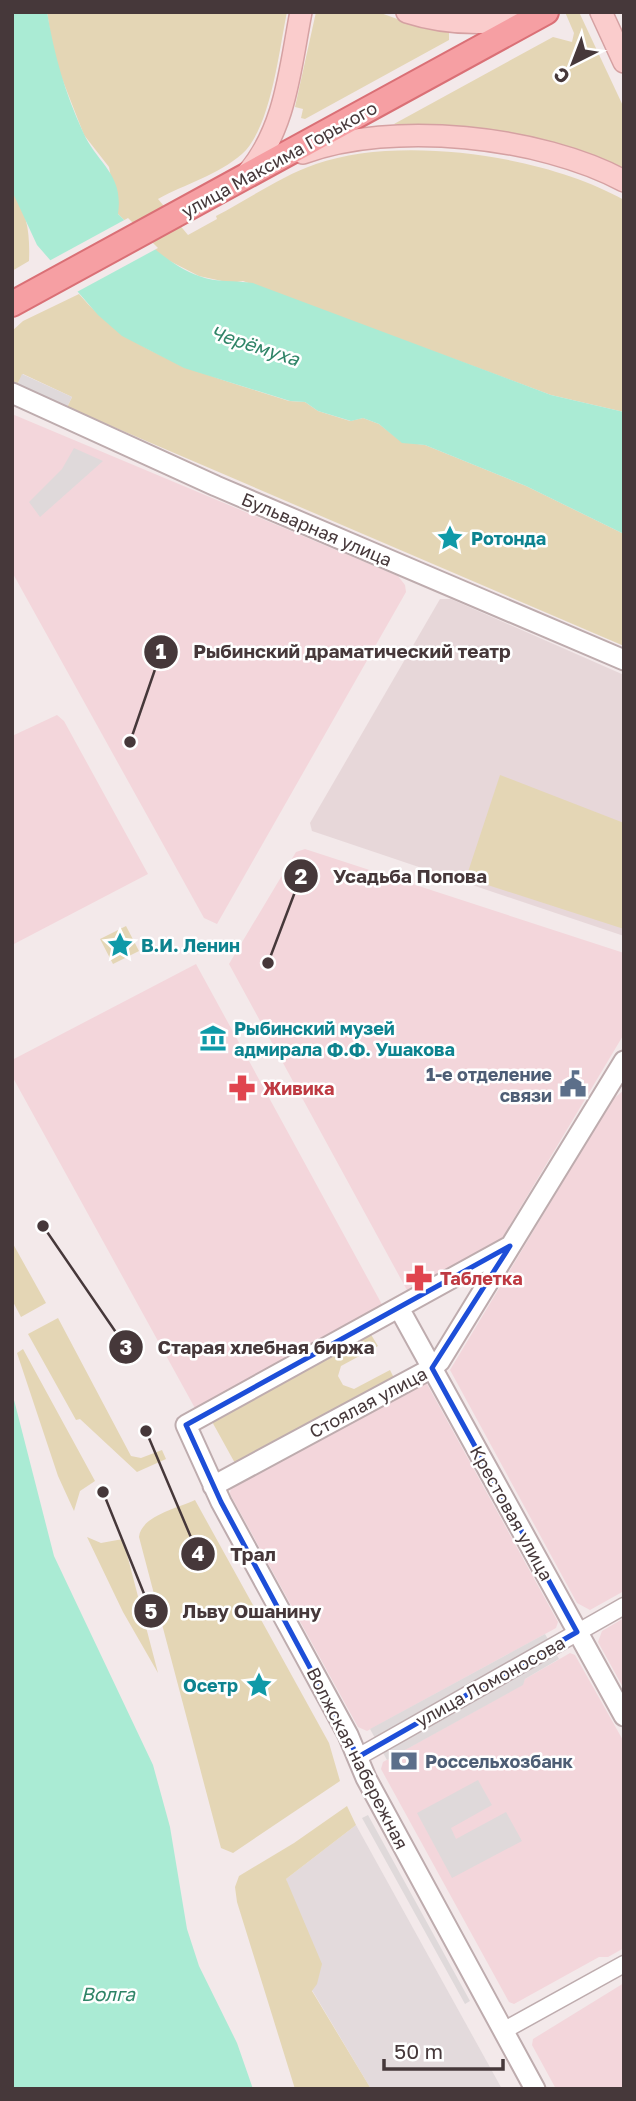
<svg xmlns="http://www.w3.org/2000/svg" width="636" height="2101" viewBox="0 0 636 2101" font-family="'Golos Text',sans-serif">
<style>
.residential{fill:#e7d7d9}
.commercial{fill:#f3d6db}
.industrial{fill:#e3dadc}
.green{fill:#e4d6b5}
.parking{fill:#dfd9da}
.water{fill:#aaebd4}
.pier{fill:#f3e9ea}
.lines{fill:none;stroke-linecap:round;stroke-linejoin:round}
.minor-casing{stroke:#beacae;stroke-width:19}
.tertiary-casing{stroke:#beacae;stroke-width:23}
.secondary-casing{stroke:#d5a1a2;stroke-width:24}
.primary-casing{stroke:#da7076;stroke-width:28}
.minor{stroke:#fff;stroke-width:16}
.tertiary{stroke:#fff;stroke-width:19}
.secondary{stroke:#facccc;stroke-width:21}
.primary{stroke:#f69fa3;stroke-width:24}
.marked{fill:none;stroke:#1d4ed8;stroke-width:5;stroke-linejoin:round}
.labels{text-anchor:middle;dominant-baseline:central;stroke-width:5;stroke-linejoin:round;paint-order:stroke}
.street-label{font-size:18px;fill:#46383a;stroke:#fff}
.culture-label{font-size:18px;font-weight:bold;fill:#0d838f;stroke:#fff;text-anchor:start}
.service-label{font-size:18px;font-weight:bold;fill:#4e5e75;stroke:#fff;text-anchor:end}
.health-label{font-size:18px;font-weight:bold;fill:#be3a42;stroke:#fff;text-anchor:start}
.water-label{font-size:19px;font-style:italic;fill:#2f8467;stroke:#fff}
.leader{fill:none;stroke:#46383a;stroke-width:2.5}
.callout-dot{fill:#46383a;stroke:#fff;stroke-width:2.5}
.mark-label{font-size:21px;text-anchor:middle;font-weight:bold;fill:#fff}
.callout-label{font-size:19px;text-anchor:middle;font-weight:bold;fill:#46383a;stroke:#fff;stroke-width:5;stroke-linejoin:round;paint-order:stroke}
</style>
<rect width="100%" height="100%" fill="#f3e9ea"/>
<path class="residential" d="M 440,599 L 451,599 L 624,675 L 624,936 L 312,831 L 310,823 Z"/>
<path class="commercial" d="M 12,414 L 398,576 L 405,585 L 406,592 L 217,924 L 204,918 L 12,572 Z
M 57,715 L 64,721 L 148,874 L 12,945 L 12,736 Z
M 305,849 L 624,953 L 624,1034 L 495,1250 L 408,1292 L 229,964 L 296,852 Z
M 196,964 L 385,1310 L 196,1410 L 12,1076 L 12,1060 Z
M 624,1090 L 624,1591 L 590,1610 L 577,1603 L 450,1370 L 612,1100 Z
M 421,1382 L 427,1384 L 558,1622 L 556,1628 L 367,1731 L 358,1727 L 230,1494 L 231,1486 Z
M 624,1618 L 624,1689 L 598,1642 L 602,1631 Z
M 570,1653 L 575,1655 L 624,1742 L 624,1948 L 608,1957 L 599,1957 L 514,2004 L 509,2002 L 381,1769 L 383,1762 L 522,1685 L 525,1679 Z
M 624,1983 L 624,2089 L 556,2089 L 532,2045 L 533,2039 Z"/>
<path class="industrial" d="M 356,1825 L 502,2089 L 371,2089 L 312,1990 L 286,1879 Z"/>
<path class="green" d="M 47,12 L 287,12 C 279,50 271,128 242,154 C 218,175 185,184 158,199 L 188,235 L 217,219 L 216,216 C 249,199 281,176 316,164 C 401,134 547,156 624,200 L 624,412 L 551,395 L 243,281 L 231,283 L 199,276 L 162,257 L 118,214 L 109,167 L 84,135 L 54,58 Z
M 316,12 L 378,12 L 422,28 L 449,32 L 449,40 L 305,119 L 301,118 L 303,109 L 295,107 Z
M 565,12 L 579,12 L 624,108 L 624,169 C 554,132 471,128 394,124 L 553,37 L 572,42 L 574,33 Z
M 12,191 C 28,213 30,235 29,261 L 12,271 Z
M 79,294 C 133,358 212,376 289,401 L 305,402 L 318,411 L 350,421 L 363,418 L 379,424 L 402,442 L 425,445 L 526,486 L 624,534 L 624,646 L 67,407 L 72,397 L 23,374 L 17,385 L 12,381 L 12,331 L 23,321 Z
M 500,775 L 624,823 L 624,929 L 466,878 Z
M 126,926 L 139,951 L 113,964 L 100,939 Z
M 12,1242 L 46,1303 L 21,1317 L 12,1300 Z
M 58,1318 L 131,1456 L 141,1458 L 162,1450 L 166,1459 L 137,1472 L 80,1419 L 76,1420 L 28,1334 Z
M 370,1333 L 378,1346 L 341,1366 L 338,1376 L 343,1385 L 354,1389 L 390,1370 L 395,1380 L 236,1465 L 210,1418 Z
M 23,1349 L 95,1481 L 80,1491 L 74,1511 L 58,1476 L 17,1353 Z
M 195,1500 L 329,1743 L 340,1781 L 233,1853 L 221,1848 L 139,1537 C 141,1516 178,1508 195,1500 Z
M 87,1537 L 101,1543 L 123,1539 L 158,1673 L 123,1612 Z
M 347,1806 L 356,1825 L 286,1879 L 322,1964 L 317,1984 L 312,1991 L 371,2089 L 295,2089 L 237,1902 L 235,1887 L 239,1876 L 294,1843 Z"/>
<path class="parking" d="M 22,374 L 72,397 L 67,407 L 17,385 Z
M 74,448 L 103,461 L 40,517 L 29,502 L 62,469 Z
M 545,1634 L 559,1659 L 525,1679 L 523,1685 L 387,1760 L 370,1729 Z
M 478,1780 L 492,1805 L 451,1828 L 456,1839 L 506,1812 L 522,1841 L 452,1878 L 417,1813 Z
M 368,1815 L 470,2001 L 465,2004 L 362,1818 Z"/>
<path class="water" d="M 12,12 L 47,12 C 54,54 65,93 83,132 C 97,164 124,173 118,214 C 143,238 166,264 199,276 C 217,283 235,280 253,283 L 551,395 L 624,412 L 624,534 L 526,486 L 425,445 L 402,443 L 379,424 L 363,418 L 351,421 L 318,411 L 305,402 L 290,401 L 184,368 L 122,336 L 98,315 L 37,245 L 12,191 Z
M 12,1392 L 54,1556 L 153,1765 L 170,1827 L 187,1929 L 199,1966 L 237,2043 L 253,2089 L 12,2089 Z"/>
<path class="pier" d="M 128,218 L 158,248 L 75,293 L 49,261 Z"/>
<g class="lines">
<g class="minor-casing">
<path id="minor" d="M 358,1757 L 624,1606
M 503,2031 L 624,1964"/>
</g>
<g class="tertiary-casing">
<path id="tertiary" d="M 12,393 L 216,486 L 624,660
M 510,1246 L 186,1425 L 221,1502 L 348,1735 L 366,1778 L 535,2089
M 400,1310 L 624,1716
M 213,1486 L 432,1368 L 440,1361 L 624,1061"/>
</g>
<g class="secondary-casing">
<path id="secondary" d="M 407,12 C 447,25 488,25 529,18
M 601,12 L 624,62
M 303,153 C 393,120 540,136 624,181
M 247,174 C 286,129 290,68 301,12"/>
</g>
<g class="primary-casing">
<path id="primary" d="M 12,304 L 546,12"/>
</g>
<use href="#minor" class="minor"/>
<use href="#tertiary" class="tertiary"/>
<use href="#secondary" class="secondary"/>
<use href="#primary" class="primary"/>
</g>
<path class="marked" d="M 510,1246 L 432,1368 L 577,1632 L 358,1757 L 221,1502 L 186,1425 Z"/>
<defs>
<g id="sight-bare" transform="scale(2.1)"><path d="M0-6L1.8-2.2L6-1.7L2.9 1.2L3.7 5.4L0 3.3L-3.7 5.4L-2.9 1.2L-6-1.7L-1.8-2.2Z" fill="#0f9aa8" stroke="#fff" stroke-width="2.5" paint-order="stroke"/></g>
<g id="museum-bare" transform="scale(2.1)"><path d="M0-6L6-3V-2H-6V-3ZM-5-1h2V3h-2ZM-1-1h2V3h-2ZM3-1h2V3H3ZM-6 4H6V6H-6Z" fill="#0f9aa8" stroke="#fff" stroke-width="2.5" paint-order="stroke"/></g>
<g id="civic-bare" transform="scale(2.1)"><path d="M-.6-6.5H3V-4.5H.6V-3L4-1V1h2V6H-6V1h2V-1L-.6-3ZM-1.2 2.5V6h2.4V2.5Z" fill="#5c6f8a" stroke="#fff" stroke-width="2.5" paint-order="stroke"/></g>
<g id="pharmacy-bare" transform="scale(2.1)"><path d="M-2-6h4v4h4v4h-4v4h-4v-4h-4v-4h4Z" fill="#e0444e" stroke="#fff" stroke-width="2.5" paint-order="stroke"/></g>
<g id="bank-bare" transform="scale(2.1)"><path d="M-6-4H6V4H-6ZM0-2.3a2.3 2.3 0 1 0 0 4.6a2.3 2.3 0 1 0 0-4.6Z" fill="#5c6f8a" stroke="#fff" stroke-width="2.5" paint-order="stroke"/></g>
</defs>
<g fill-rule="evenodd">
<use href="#sight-bare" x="450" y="538"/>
<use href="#sight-bare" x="120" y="945"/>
<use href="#museum-bare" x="213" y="1038"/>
<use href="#civic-bare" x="573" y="1084"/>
<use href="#pharmacy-bare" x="242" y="1088"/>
<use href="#pharmacy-bare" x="419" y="1278"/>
<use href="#sight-bare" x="259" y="1685"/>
<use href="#bank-bare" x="404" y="1761"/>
</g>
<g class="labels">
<g class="street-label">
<text transform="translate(279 159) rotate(-29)">улица Максима Горького</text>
<text transform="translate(317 529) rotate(23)">Бульварная улица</text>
<text transform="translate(368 1402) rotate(-28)">Стоялая улица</text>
<text transform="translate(512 1513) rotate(61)">Крестовая улица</text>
<text transform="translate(490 1681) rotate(-29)">улица Ломоносова</text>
<text transform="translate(358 1758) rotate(63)">Волжская набережная</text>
</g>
<g class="culture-label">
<text x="471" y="538">Ротонда</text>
<text x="141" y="945">В.И. Ленин</text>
<text x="234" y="1028">Рыбинский музей<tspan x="234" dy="21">адмирала Ф.Ф. Ушакова</tspan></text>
<text x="238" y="1685" text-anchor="end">Осетр</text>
</g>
<g class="service-label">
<text x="552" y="1074">1-е отделение<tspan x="552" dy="21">связи</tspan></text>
<text x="425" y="1761" text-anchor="start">Россельхозбанк</text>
</g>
<g class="health-label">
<text x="263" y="1088">Живика</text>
<text x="440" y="1278">Таблетка</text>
</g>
<g class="water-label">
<text transform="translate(255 345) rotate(18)">Черёмуха</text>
<text x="108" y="1993">Волга</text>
</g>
</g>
<path class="leader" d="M130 742L161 652M268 963L301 876M43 1226L126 1347M146 1431L198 1554M103 1492L151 1611"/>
<g class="callout-dot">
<circle cx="130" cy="742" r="7"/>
<circle cx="268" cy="963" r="7"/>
<circle cx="43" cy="1226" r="7"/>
<circle cx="146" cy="1431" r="7"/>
<circle cx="103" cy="1492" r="7"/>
<circle cx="161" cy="652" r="18"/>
<circle cx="301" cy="876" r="18"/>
<circle cx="126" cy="1347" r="18"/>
<circle cx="198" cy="1554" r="18"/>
<circle cx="151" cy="1611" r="18"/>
</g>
<g class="mark-label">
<text x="161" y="659">1</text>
<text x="301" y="884">2</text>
<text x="126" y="1355">3</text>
<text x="198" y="1561">4</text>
<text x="151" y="1619">5</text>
</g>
<g class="callout-label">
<text x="352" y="658">Рыбинский драматический театр</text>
<text x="410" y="883">Усадьба Попова</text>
<text x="266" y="1354">Старая хлебная биржа</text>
<text x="253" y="1561">Трал</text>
<text x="252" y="1618">Льву Ошанину</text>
</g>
<rect width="636" height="2101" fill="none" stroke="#46383a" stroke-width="28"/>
<g transform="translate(573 63) rotate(222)" stroke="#ffffff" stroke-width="5" paint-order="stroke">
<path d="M0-5L12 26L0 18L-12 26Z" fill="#46383a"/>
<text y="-10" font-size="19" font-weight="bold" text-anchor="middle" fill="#46383a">С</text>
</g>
<path d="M384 2059v10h119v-10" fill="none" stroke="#46383a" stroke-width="3.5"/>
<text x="394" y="2059" font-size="21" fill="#46383a" stroke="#ffffff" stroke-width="5" paint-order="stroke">50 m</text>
</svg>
